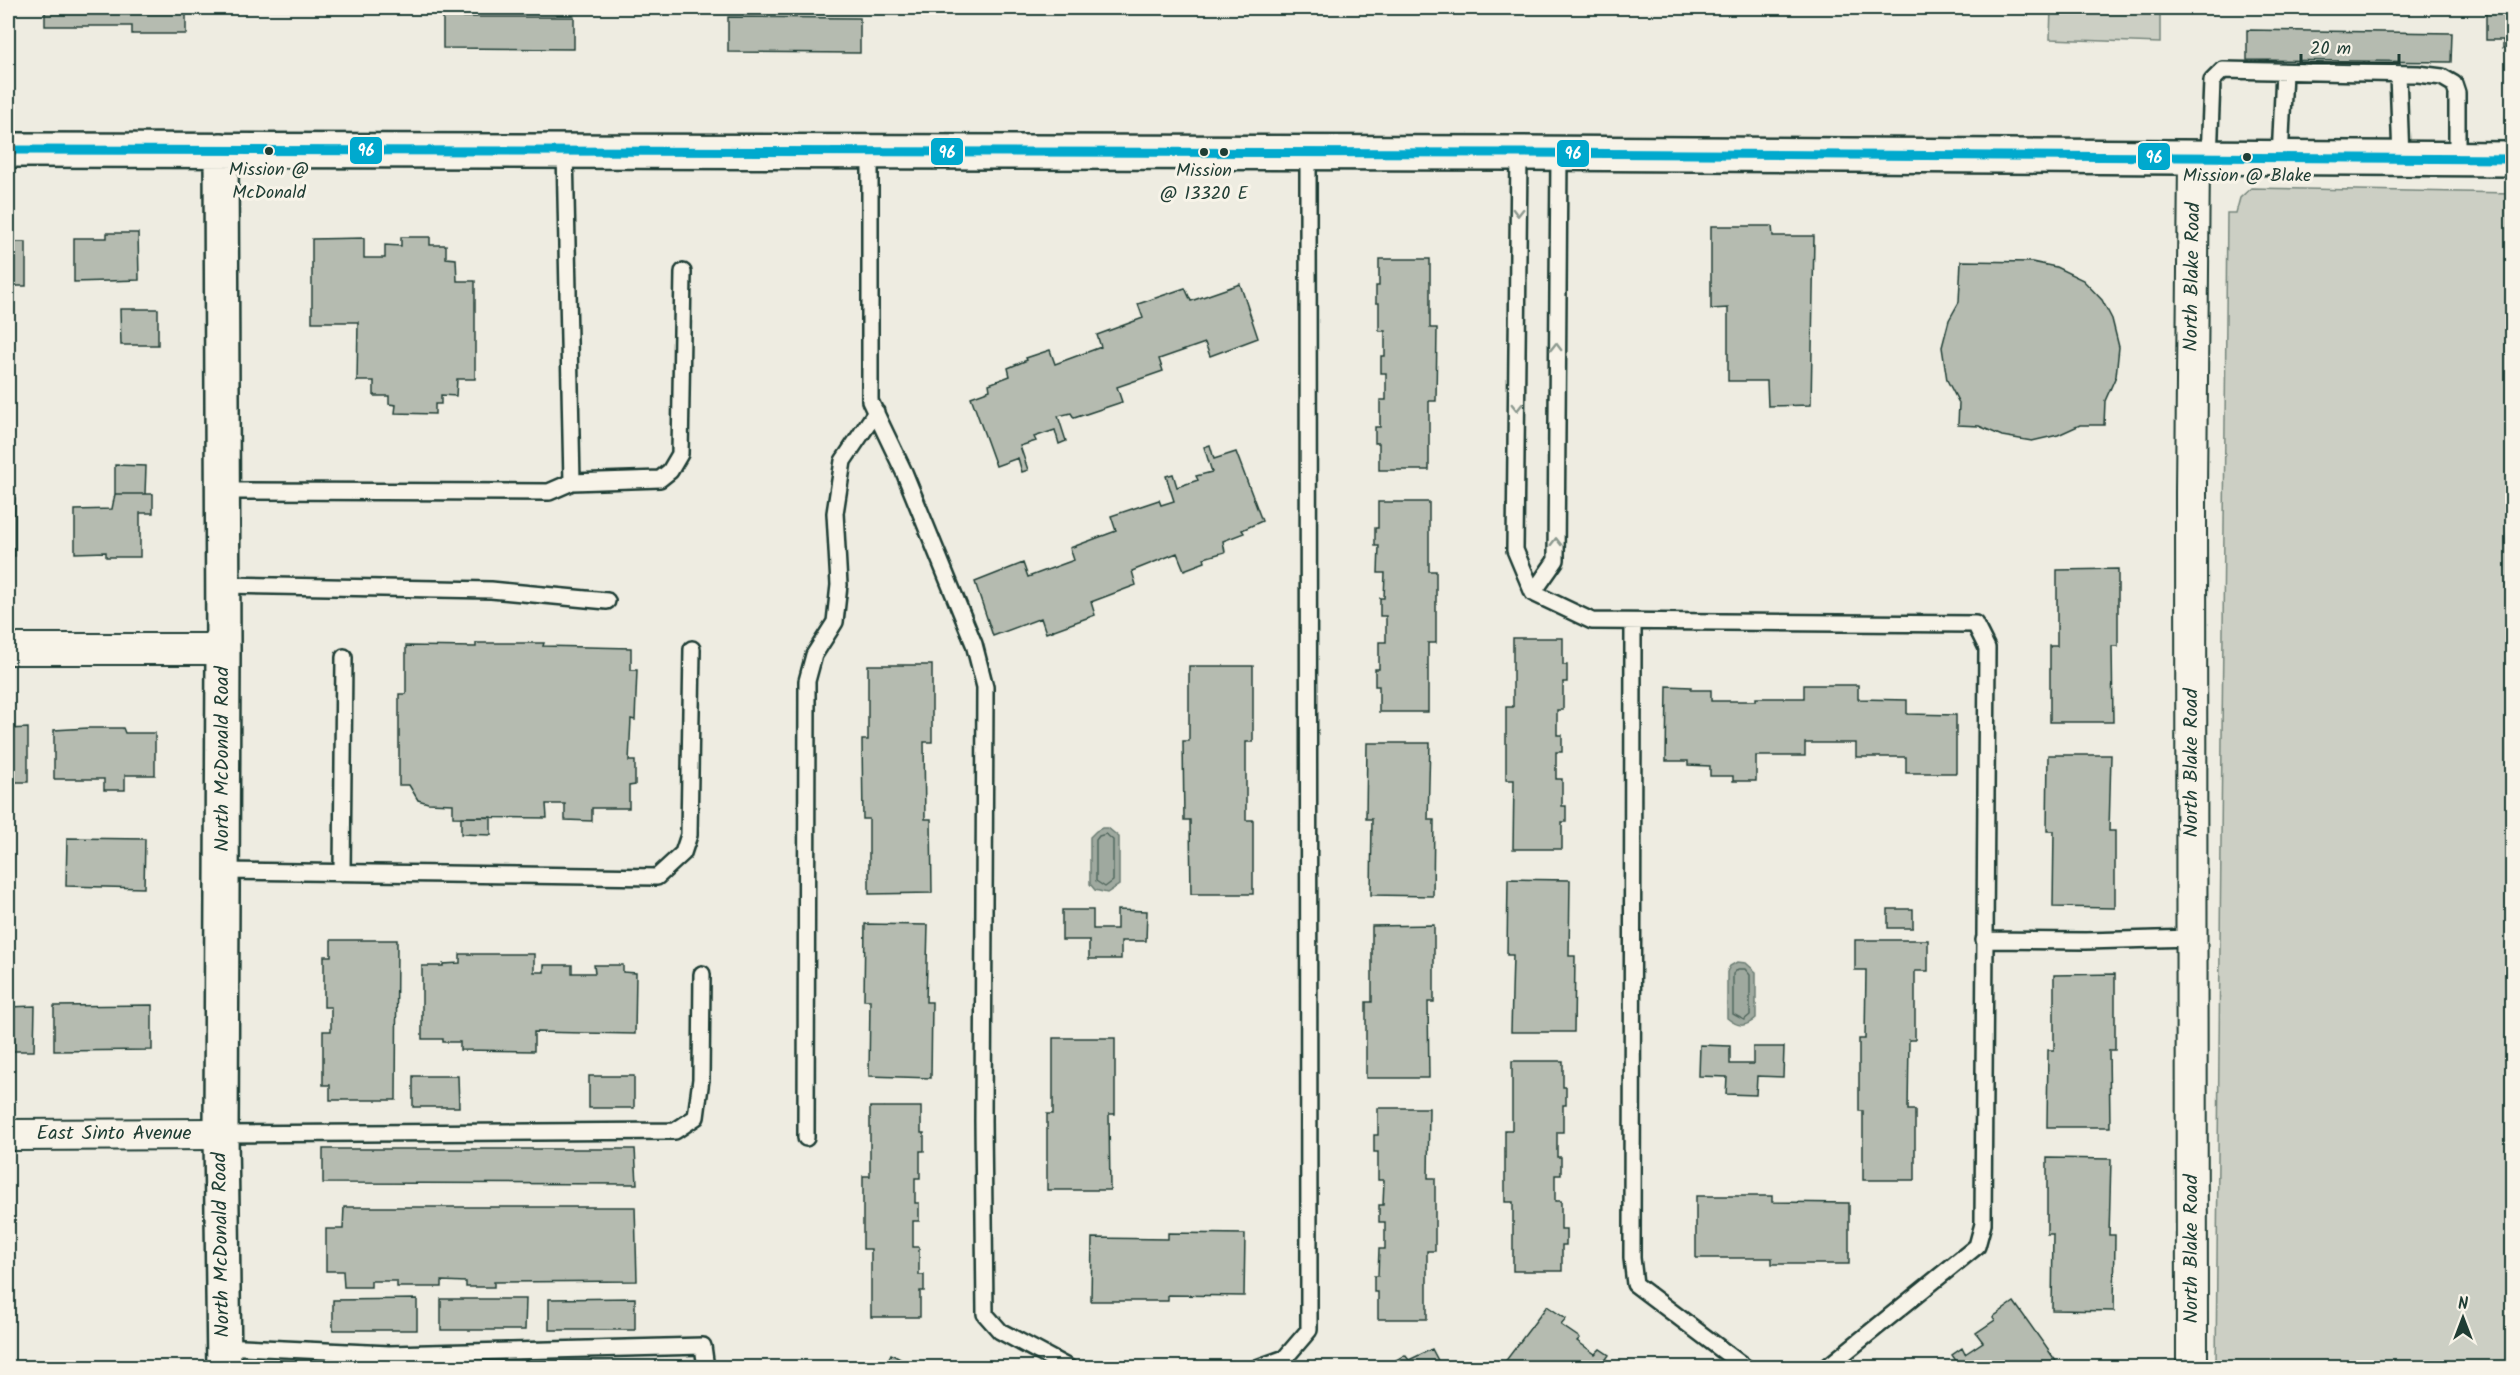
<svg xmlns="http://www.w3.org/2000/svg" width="2520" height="1375" viewBox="0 0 2520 1375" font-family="Kalam,sans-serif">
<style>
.green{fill:#cccfc4;stroke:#76867c;stroke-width:1.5}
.water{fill:#9fa99f;stroke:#6c7e74;stroke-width:1.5}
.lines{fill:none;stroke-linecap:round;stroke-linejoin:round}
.shore{stroke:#52685f;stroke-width:1.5}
.building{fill:#b5bbb0;stroke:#1f3d34;stroke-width:1.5}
.service-casing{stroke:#1f3d34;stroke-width:20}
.minor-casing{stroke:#1f3d34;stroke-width:34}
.tertiary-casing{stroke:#1f3d34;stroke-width:38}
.service{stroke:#f7f3e8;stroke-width:15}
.minor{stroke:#f7f3e8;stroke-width:30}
.tertiary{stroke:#f7f3e8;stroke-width:33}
.bus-1-casing{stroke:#f7f3e8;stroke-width:14}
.bus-1{stroke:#00a9ce;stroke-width:9}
.oneway{stroke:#8b988e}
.bus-dot{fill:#1f3d34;stroke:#f7f3e8;stroke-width:2}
.labels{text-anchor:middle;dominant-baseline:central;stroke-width:6;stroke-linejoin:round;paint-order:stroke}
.bus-label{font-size:18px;fill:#1f3d34;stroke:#f7f3e8}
.street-label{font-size:20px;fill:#1f3d34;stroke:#f7f3e8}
.line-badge{stroke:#f7f3e8;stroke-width:2}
.badge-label{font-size:16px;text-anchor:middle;font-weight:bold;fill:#fff}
</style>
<rect width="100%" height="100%" fill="#eeece1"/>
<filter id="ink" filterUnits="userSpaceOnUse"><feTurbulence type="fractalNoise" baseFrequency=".0167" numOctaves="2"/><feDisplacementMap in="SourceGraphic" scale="12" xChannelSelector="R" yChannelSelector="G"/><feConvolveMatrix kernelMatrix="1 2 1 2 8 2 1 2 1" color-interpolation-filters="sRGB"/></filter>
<g filter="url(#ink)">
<path class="green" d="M 2051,8 L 2160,8 L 2160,43 L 2050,39 Z
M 2251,188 L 2512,193 L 2512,1367 L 2216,1367 L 2227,213 L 2236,213 L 2240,198 Z"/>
<path class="water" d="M 1102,828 L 1108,828 L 1119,837 L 1119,885 L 1107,893 L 1095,890 L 1090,884 L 1090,837 L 1096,831 Z
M 1737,962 L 1746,963 L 1756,972 L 1756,1018 C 1745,1028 1738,1027 1727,1018 L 1727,972 L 1730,966 Z"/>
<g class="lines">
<path class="shore" d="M 1106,834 L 1113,840 L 1113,881 L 1105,887 L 1096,881 L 1096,840 L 1099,836 Z
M 1738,969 L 1745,969 L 1750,975 L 1750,1015 L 1744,1020 L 1733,1014 L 1733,974 Z"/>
</g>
<path class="building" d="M 45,8 L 186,8 L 186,34 L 132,34 L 132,26 L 45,26 Z
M 2486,8 L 2512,8 L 2512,54 L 2509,54 L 2509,48 L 2503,48 L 2503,40 L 2486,40 Z
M 443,17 L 574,17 L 574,49 L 443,48 Z
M 728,17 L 860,18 L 860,53 L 728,52 Z
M 2247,30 L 2452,33 L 2451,62 L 2247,60 Z
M 1711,226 L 1772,226 L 1773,236 L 1814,236 L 1811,405 L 1768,406 L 1767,381 L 1728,381 L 1728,308 L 1711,309 Z
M 107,233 L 138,233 L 139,280 L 74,282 L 74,238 L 107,238 Z
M 8,236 L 8,242 L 26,242 L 26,286 L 8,286 Z
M 401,237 L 430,237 L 430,245 L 446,245 L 446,258 L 456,259 L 457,281 L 475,281 L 475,379 L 457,379 L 456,396 L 441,395 L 441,404 L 435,404 L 435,414 L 395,413 L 396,405 L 389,404 L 389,396 L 374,396 L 374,381 L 357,381 L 358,322 L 312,322 L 312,239 L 364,238 L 364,258 L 385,258 L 385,245 L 401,246 Z
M 1379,259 L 1430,259 L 1430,328 L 1437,328 L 1436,401 L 1429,401 L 1429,470 L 1379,470 L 1379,443 L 1375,443 L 1375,427 L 1380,427 L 1380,400 L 1386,400 L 1386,373 L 1381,373 L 1381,356 L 1385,356 L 1385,331 L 1379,331 L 1379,303 L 1376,303 L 1376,286 L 1379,286 Z
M 1961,261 L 2032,262 L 2056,267 L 2083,280 L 2102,300 L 2112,319 L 2119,347 L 2116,376 L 2105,401 L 2104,425 L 2080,425 L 2058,435 L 2032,441 L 2002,436 L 1979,426 L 1958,425 L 1959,403 L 1947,380 L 1942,347 L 1949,320 L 1959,302 Z
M 1240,284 L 1258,338 L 1210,356 L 1205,343 L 1159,359 L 1163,371 L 1117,387 L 1122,402 L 1074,418 L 1071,413 L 1058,416 L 1066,441 L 1059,444 L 1055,430 L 1034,437 L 1036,441 L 1020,446 L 1028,470 L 1022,472 L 1018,458 L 996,466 L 971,397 L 990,390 L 989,384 L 1010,376 L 1008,368 L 1027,360 L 1026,358 L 1050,350 L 1055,364 L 1101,347 L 1097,335 L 1143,318 L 1138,304 L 1185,288 L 1191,301 Z
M 120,309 L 158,309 L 158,345 L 121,345 Z
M 1210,445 L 1214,459 L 1236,452 L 1262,521 L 1242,530 L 1244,533 L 1223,541 L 1225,552 L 1204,558 L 1205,562 L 1184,570 L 1177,553 L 1132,571 L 1136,585 L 1091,602 L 1095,615 L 1046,633 L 1041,618 L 993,636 L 975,582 L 1023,563 L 1028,577 L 1074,560 L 1070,548 L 1116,531 L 1111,516 L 1159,500 L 1161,505 L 1174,501 L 1166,476 L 1173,474 L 1177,487 L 1198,480 L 1196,476 L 1212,472 L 1204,447 Z
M 115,465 L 146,466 L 145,494 L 115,494 Z
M 115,494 L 153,494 L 153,513 L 140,513 L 140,557 L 106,557 L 106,552 L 75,553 L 75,510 L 112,509 Z
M 8,498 L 15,498 L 15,556 L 8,556 Z
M 1378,502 L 1429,502 L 1429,571 L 1436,571 L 1436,643 L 1428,643 L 1428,712 L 1379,712 L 1379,686 L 1375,686 L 1375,669 L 1379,669 L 1379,642 L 1386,642 L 1386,616 L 1380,616 L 1380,598 L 1384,598 L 1385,573 L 1378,573 L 1379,546 L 1375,546 L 1375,528 L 1378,528 Z
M 2118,569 L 2118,646 L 2112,646 L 2113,722 L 2050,722 L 2050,646 L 2057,646 L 2057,570 Z
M 1513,638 L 1563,638 L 1563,665 L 1567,665 L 1567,682 L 1563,682 L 1563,710 L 1557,710 L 1557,735 L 1562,735 L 1562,752 L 1556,752 L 1556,779 L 1562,779 L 1562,806 L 1566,806 L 1566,822 L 1562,822 L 1562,849 L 1513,849 L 1514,780 L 1506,780 L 1506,707 L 1513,707 Z
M 476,643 L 544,643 L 543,646 L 631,648 L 631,670 L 637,670 L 635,720 L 631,719 L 629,761 L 635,761 L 635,785 L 629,786 L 629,808 L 592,808 L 592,821 L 565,820 L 565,804 L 546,804 L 547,818 L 453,817 L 453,804 L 428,803 L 418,800 L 409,785 L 399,785 L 399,694 L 406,694 L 406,646 L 476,647 Z
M 868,665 L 932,665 L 932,742 L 924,742 L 925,819 L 931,819 L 932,893 L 869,894 L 869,819 L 863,819 L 862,740 L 868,740 Z
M 1189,666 L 1253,666 L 1253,742 L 1246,742 L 1246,820 L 1253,820 L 1253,894 L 1191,894 L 1190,820 L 1184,820 L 1183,741 L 1189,741 Z
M 1804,685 L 1858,685 L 1858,699 L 1907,700 L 1907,714 L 1956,715 L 1956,773 L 1906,773 L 1906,757 L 1856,757 L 1856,743 L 1805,743 L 1805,756 L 1756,756 L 1756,781 L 1733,781 L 1733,776 L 1710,776 L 1710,766 L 1688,765 L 1688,761 L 1666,761 L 1667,686 L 1691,687 L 1691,690 L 1711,690 L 1711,701 L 1756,701 L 1756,698 L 1804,698 Z
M 28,728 L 28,782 L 8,782 L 8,729 Z
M 88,728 L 123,728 L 125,733 L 155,733 L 155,775 L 125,775 L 125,790 L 104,790 L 104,779 L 54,779 L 54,730 Z
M 1367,743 L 1430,743 L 1428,820 L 1434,820 L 1433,896 L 1371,895 L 1372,819 L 1366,819 Z
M 2048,755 L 2111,755 L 2109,831 L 2115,831 L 2115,908 L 2053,907 L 2054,831 L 2047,831 Z
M 461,817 L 491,817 L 491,835 L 461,834 Z
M 67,838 L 145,839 L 144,888 L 66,886 Z
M 1508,879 L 1570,880 L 1569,956 L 1575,956 L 1574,1032 L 1511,1032 L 1513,955 L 1507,955 Z
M 1888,909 L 1913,909 L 1913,928 L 1888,928 Z
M 1062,910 L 1093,910 L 1093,929 L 1117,929 L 1117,910 L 1147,911 L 1146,941 L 1121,941 L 1121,959 L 1089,959 L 1089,940 L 1062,940 Z
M 865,924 L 928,925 L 926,1002 L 932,1002 L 931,1078 L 869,1076 L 870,1000 L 864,1000 Z
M 1434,925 L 1434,1002 L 1428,1002 L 1429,1078 L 1366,1078 L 1366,1002 L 1372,1002 L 1372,926 Z
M 331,940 L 397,940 L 396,1100 L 330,1100 L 330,1085 L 323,1085 L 323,1031 L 331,1031 L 331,1007 L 324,1007 L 324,956 L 331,956 Z
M 1855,940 L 1928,940 L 1928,971 L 1915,971 L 1915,1040 L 1909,1040 L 1908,1110 L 1915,1110 L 1915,1180 L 1863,1180 L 1863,1111 L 1859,1111 L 1859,1039 L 1865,1039 L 1866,970 L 1855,970 Z
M 460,954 L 534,954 L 534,972 L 544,972 L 544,965 L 572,965 L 572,973 L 595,973 L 594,965 L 623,965 L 623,972 L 636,973 L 635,1034 L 534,1032 L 534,1051 L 460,1050 L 460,1042 L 443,1042 L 443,1039 L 422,1039 L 422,966 L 443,966 L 443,964 L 460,963 Z
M 2115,974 L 2115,1050 L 2109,1050 L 2110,1127 L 2047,1127 L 2048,1050 L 2054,1050 L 2054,975 Z
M 152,1005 L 152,1050 L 54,1051 L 54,1006 Z
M 35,1006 L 34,1051 L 8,1051 L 8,1007 Z
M 1053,1038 L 1115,1038 L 1115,1114 L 1109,1114 L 1110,1190 L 1047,1190 L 1047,1114 L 1053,1114 Z
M 1700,1045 L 1730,1046 L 1730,1064 L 1753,1064 L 1753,1047 L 1784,1047 L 1783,1077 L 1757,1076 L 1756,1095 L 1726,1094 L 1727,1077 L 1699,1076 Z
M 1512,1061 L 1563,1061 L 1563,1087 L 1566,1087 L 1566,1105 L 1563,1105 L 1563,1132 L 1557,1132 L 1557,1157 L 1561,1157 L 1561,1175 L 1555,1175 L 1555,1201 L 1561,1201 L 1561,1229 L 1566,1229 L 1566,1245 L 1562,1245 L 1562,1271 L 1513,1271 L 1513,1202 L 1505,1202 L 1505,1130 L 1512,1130 Z
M 413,1076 L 458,1076 L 459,1107 L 413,1107 Z
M 589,1076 L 634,1076 L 634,1108 L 589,1108 Z
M 870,1107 L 921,1107 L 921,1133 L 924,1133 L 924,1151 L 920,1151 L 920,1178 L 915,1178 L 915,1203 L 919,1203 L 919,1221 L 913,1221 L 913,1247 L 919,1247 L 919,1275 L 924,1275 L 924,1291 L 920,1291 L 920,1317 L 871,1317 L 871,1249 L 863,1249 L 863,1176 L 870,1176 Z
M 1378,1108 L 1429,1108 L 1428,1178 L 1435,1178 L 1435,1251 L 1427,1251 L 1427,1319 L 1378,1319 L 1378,1292 L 1374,1292 L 1374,1276 L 1378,1276 L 1379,1249 L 1385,1249 L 1385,1222 L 1379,1222 L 1379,1205 L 1383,1205 L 1384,1180 L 1378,1180 L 1378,1152 L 1374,1152 L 1374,1135 L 1378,1135 Z
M 323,1149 L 635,1149 L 637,1184 L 323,1183 Z
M 2047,1158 L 2111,1159 L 2109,1235 L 2115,1235 L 2114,1311 L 2052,1310 L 2053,1234 L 2047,1234 Z
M 1696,1196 L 1772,1196 L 1772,1202 L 1849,1203 L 1849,1264 L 1772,1264 L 1772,1258 L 1696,1258 Z
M 344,1207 L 635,1207 L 637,1281 L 494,1282 L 494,1287 L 466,1287 L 466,1282 L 442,1281 L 442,1287 L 397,1287 L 397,1281 L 371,1281 L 371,1287 L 344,1287 L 343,1271 L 326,1271 L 326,1229 L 343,1229 Z
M 1168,1233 L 1245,1234 L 1244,1296 L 1168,1295 L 1168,1301 L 1091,1301 L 1092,1238 L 1168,1239 Z
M 635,1298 L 635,1330 L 549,1330 L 549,1299 Z
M 417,1299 L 417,1330 L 333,1330 L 333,1300 Z
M 441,1299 L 526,1299 L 525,1330 L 441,1330 Z
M 2014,1302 L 2058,1364 L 2054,1368 L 1961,1368 L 1952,1355 L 1962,1348 L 1965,1354 L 1983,1342 L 1976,1333 L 1995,1320 L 1993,1317 Z
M 1547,1306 L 1566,1319 L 1561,1325 L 1580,1338 L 1577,1341 L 1595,1354 L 1600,1349 L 1609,1355 L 1600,1368 L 1511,1368 L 1504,1363 Z
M 1432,1349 L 1442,1368 L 1401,1368 L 1396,1360 L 1405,1355 L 1409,1360 Z
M 891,1354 L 911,1365 L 913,1361 L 924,1366 L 884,1368 Z
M 548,1362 L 633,1363 L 633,1368 L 548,1368 Z
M 424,1363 L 524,1363 L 524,1368 L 424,1368 Z"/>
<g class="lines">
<g class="service-casing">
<path id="service" d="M 2398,74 L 2401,159
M 565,150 L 572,482
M 870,151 L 870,401 L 904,472 L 974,644 L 985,687 L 983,1121 L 985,1314 L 1000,1331 L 1069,1368
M 1519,153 L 1515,550 L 1533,593 L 1592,621 L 1975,624 L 1987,648 L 1983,1224 L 1977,1246 L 1826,1368
M 2209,159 L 2212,81 L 2223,70 L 2418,74 L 2442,77 L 2454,84 L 2457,93 L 2457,159
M 2280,159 L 2284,72
M 223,491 L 549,492 L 572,482 L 660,479 L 670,471 L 680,454 L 683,272
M 223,585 L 491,590 L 607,601
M 1533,593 L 1556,560 L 1559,154
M 1633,622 L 1632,1258 L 1635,1284 L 1746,1368
M 222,871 L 657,877 L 683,853 L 689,835 L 692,649
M 342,873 L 344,657
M 1984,940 L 2086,941 L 2192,938
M 221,1134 L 675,1131 L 696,1117 L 701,1079 L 702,974
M 806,1138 L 807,681 L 814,655 L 835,622 L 839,585 L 835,513 L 843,461 L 876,412
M 223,1346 L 389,1354 L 703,1346 L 706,1368
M 1257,1368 L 1285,1358 L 1309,1330 L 1308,153"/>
</g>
<g class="minor-casing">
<path id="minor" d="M 8,649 L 223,649
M 8,1135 L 221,1134
M 2192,1368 L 2191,492 L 2194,159"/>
</g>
<g class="tertiary-casing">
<path id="tertiary" d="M 8,150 L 1519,153 L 2512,159
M 221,150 L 223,649 L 221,1134 L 224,1368"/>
</g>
<use href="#service" class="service"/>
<use href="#minor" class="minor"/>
<use href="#tertiary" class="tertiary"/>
<g class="bus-1-casing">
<path id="bus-1" d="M 8,150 L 1519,153 L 2512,159"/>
</g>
<use href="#bus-1" class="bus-1"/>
</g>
<defs><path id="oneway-chevron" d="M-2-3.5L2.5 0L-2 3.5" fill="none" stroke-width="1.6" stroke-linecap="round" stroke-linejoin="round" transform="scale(1.5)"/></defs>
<g class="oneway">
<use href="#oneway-chevron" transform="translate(1518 212) rotate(91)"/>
<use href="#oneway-chevron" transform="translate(1556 347) rotate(-89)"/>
<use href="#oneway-chevron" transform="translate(1517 407) rotate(90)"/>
<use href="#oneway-chevron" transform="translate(1556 542) rotate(-90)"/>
</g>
</g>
<g class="bus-dot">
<circle cx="269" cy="151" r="5"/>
<circle cx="1204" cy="152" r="5"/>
<circle cx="1224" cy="152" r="5"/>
<circle cx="2247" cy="157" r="5"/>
</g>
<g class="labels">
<g class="bus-label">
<text x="269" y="170">Mission @<tspan x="269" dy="23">McDonald</tspan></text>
<text x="1204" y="171">Mission<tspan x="1204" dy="23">@ 13320 E</tspan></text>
<text x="2247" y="176">Mission @ Blake</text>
</g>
<g class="street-label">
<text transform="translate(2193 277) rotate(-89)">North Blake Road</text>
<text transform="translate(223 759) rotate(-90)">North McDonald Road</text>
<text transform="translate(2192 763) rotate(-90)">North Blake Road</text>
<text x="114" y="1134">East Sinto Avenue</text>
<text transform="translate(222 1245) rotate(-91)">North McDonald Road</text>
<text transform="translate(2192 1249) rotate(-90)">North Blake Road</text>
</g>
</g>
<g class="line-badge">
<rect x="349" y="136" width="34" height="29" rx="6" fill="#00a9ce"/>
<rect x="930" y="137" width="34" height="29" rx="6" fill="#00a9ce"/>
<rect x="1556" y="139" width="34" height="29" rx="6" fill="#00a9ce"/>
<rect x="2137" y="142" width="34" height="29" rx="6" fill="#00a9ce"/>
</g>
<g class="badge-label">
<text x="366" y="156">96</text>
<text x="947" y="158">96</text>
<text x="1573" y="159">96</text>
<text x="2154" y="163">96</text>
</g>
<rect width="2520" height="1375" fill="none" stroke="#f7f3e8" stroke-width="30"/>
<rect x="15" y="15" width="2490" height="1345" fill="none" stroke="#1f3d34" stroke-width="2" filter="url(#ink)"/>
<g transform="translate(2463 1318)" stroke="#f7f3e8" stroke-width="4.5" paint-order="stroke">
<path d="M0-4.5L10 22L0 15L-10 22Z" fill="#1f3d34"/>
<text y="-9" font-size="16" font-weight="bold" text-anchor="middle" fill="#1f3d34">N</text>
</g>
<path d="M2301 54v9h98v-9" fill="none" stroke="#1f3d34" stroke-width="3"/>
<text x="2310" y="54" font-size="18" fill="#1f3d34" stroke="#f7f3e8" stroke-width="4.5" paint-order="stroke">20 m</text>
</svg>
